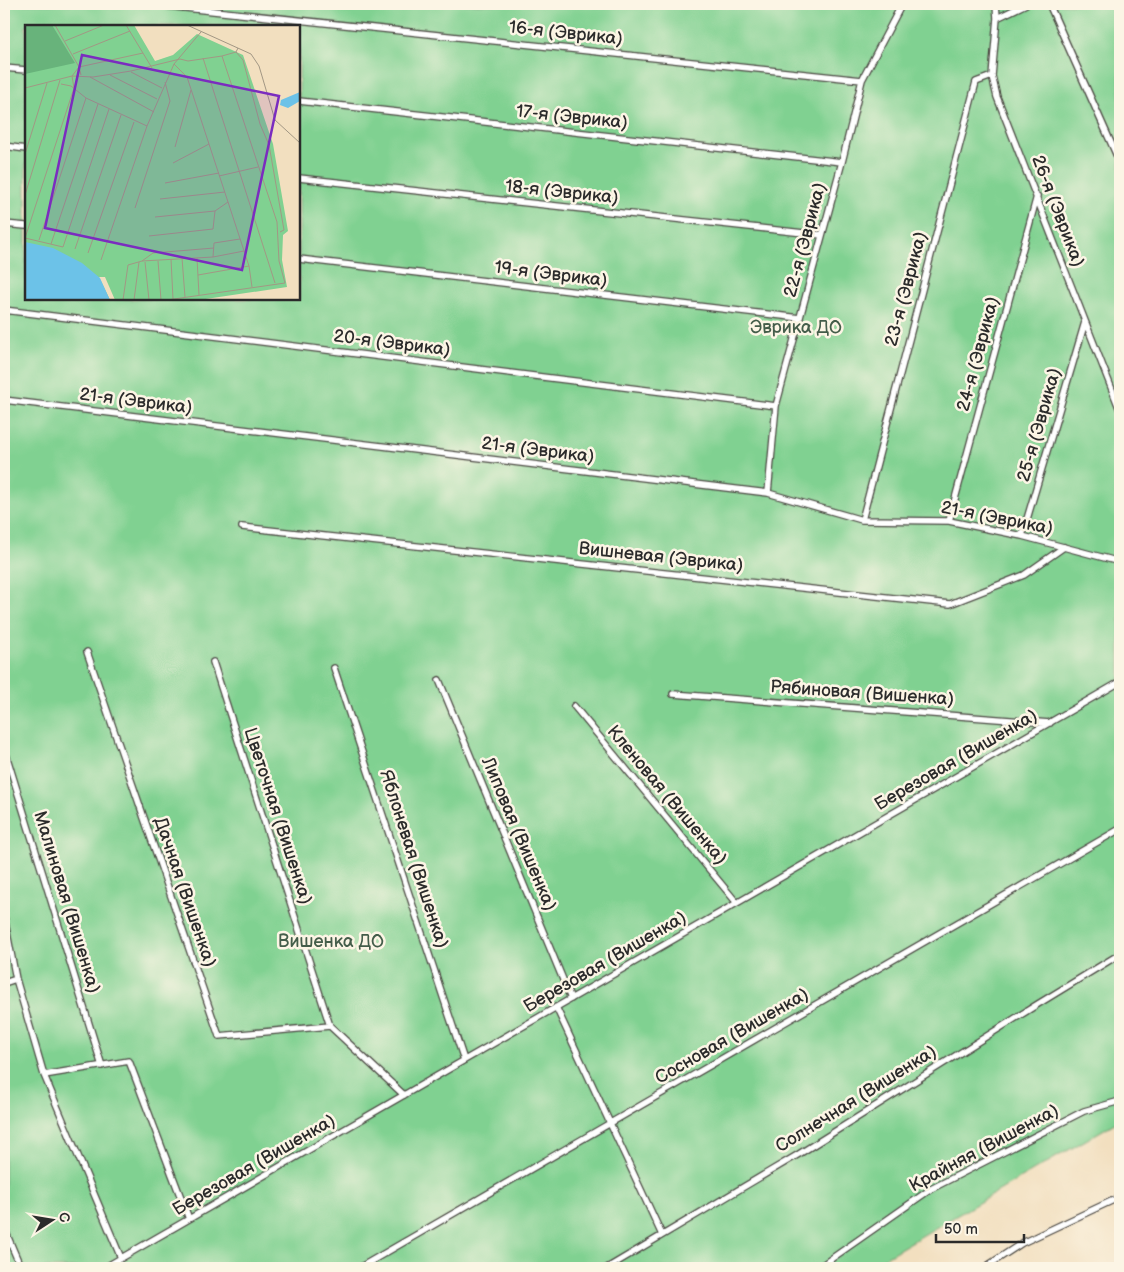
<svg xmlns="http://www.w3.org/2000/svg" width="1124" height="1272" viewBox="0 0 1124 1272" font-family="'Balsamiq Sans',sans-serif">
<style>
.green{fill:#80d191;stroke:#567e5e;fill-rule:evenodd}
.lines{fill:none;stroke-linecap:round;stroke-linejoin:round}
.lane-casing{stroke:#494641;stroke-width:8}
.lane{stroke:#fff;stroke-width:5.5}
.labels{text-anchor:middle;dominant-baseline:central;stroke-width:5;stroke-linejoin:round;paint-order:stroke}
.street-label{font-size:18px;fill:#2b2b2b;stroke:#fcf5e5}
.park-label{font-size:18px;fill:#445d4a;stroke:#fcf5e5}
.inset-road{fill:none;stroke:#a29784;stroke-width:1}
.view{fill:#7b2cbf;fill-opacity:0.15;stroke:#7b2cbf;stroke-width:2.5}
.inset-edge{fill:none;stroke:#2b2b2b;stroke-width:2.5}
</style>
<rect width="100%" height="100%" fill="#fcf5e5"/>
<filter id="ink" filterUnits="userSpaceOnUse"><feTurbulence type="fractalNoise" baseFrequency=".02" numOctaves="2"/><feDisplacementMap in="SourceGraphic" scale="10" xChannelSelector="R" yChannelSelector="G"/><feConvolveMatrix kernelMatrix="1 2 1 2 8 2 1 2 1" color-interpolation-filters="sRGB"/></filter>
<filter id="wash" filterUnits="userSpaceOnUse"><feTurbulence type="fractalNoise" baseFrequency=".0096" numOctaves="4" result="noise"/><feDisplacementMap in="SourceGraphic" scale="20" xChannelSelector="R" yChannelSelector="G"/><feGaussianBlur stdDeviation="1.12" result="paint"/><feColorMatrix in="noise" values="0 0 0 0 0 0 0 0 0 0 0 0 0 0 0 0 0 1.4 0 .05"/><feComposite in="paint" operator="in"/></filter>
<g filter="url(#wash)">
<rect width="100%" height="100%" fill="#f2dfbf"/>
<path class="green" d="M 4,4 L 1120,4 L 1120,1120 L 867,1268 L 4,1268 ZM 26,26 L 299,26 L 299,299 L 26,299 Z"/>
</g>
<g filter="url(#ink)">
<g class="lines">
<g class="lane-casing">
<path id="lane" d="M 148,4 L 862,80
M 996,4 L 997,18 L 992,76 L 997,97 L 1120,410
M 1049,4 L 1120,163
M 997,18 L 1026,4
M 4,68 L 26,70
M 299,101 L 842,162
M 4,146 L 26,149
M 299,178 L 822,235
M 4,224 L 26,226
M 299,259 L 800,318
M 4,310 L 776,406
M 4,400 L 768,493 L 862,520 L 949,521 L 1022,536 L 1120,562
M 768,493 L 776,406 L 842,162 L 862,80 L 902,4
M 862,520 L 976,82 L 992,76
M 949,521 L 1037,196
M 242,527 L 950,604 L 1024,575 L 1064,547
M 1022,536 L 1085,322
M 87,652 L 219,1036 L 330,1026
M 213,662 L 330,1026 L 404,1095
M 334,668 L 464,1060
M 439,680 L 571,999
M 673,694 L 1050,723
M 574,706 L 737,903
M 4,748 L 102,1066
M 4,917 L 16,979 L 44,1075 L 129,1061 L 189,1219
M 4,983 L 16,979
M 556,1007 L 662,1235
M 44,1075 L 121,1258
M 4,1228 L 21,1268
M 104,1268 L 1120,682
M 359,1268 L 1120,829
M 607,1268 L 799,1154 L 1038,1004 L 1120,954
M 818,1268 L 931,1189 L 1084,1111 L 1120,1101
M 984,1268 L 1022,1243 L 1120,1197"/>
</g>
<use href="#lane" class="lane"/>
</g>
</g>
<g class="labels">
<g class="street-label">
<text transform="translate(566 33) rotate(6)">16-я (Эврика)</text>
<text transform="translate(572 117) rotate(6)">17-я (Эврика)</text>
<text transform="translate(562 192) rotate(6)">18-я (Эврика)</text>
<text transform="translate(1058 211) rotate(69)">26-я (Эврика)</text>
<text transform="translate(805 240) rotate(-75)">22-я (Эврика)</text>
<text transform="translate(551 274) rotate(7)">19-я (Эврика)</text>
<text transform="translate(906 289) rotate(-75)">23-я (Эврика)</text>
<text transform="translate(392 343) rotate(7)">20-я (Эврика)</text>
<text transform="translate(978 354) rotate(-75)">24-я (Эврика)</text>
<text transform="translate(136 401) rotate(7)">21-я (Эврика)</text>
<text transform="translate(1039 425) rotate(-74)">25-я (Эврика)</text>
<text transform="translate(538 450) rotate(7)">21-я (Эврика)</text>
<text transform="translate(997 518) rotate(11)">21-я (Эврика)</text>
<text transform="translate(661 557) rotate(6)">Вишневая (Эврика)</text>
<text transform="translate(862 693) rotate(4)">Рябиновая (Вишенка)</text>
<text transform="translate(956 760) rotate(-30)">Березовая (Вишенка)</text>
<text transform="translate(667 795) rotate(50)">Кленовая (Вишенка)</text>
<text transform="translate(278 816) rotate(72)">Цветочная (Вишенка)</text>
<text transform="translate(519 834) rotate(67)">Липовая (Вишенка)</text>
<text transform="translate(414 859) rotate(72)">Яблоневая (Вишенка)</text>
<text transform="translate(185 892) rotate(71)">Дачная (Вишенка)</text>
<text transform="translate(67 902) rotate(73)">Малиновая (Вишенка)</text>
<text transform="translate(605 962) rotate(-30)">Березовая (Вишенка)</text>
<text transform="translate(732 1036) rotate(-30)">Сосновая (Вишенка)</text>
<text transform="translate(856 1099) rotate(-32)">Солнечная (Вишенка)</text>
<text transform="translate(984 1148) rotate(-28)">Крайняя (Вишенка)</text>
<text transform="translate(254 1165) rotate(-30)">Березовая (Вишенка)</text>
</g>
<g class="park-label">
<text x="796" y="327">Эврика ДО</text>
<text x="331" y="941">Вишенка ДО</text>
</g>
</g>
<g transform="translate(25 25)">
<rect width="275" height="275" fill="#f2dfbf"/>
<path d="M 7,0 L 109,0 L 130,36 L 148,30 L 172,9 L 218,30 L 248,119 L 263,206 L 258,210 L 257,235 L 262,262 L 174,275 L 90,275 L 80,252 L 74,252 L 85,275 L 0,243 L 0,35 Z" fill="#80d191"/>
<path d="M 0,0 L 27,0 L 50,38 L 0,49 Z" fill="#68b37b"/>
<path d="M 275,67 L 275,76 L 263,83 L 255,80 L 256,75 ZM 0,217 L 28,223 L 57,238 L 75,253 L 85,275 L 0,275 Z" fill="#6cc2e8"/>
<path class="inset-road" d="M 101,0 L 127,43M 162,0 L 226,29 L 234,41 L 250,95 L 275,118M 176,7 L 149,39 L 162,52 L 224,241 L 227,262M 40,16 L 79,0M 211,27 L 218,35 L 235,99 L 244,120 L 259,205 L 255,207M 48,29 L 105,6M 178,33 L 250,258M 106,47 L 137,63M 56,50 L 54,42 L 118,28M 85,50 L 132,74M 65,52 L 129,87M 36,59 L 46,61 L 61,73 L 122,101M 0,63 L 47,51 L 54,42 L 30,0M 150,122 L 166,65M 0,129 L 22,58M 148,138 L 184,119M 194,151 L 233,142M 140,158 L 194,148M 0,170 L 35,55M 135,174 L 200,167M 110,183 L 145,76 L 140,57M 130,192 L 190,186 L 203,177M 124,211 L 188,204 L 190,186M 0,213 L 49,63 L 47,51 L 68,52 L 106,46 L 155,34 L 163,36 L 197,31 L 211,27 L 213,23M 0,213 L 38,222 L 84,84M 14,215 L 61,73M 26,219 L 73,79M 50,224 L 96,90M 63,228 L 109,97M 188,232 L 219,226M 157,233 L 160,272M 172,233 L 174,270M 146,234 L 148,274M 76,235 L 122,101 L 149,39M 117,236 L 128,228 L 189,223M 133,236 L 136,275M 120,237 L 124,275M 173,250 L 224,241M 98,275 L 103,240 L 117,236 L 188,232 L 189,218 L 215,214M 109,275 L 114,237M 142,275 L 260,258 L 254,236 L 252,197 L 197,31"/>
<path class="view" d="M 57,30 L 254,71 L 217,245 L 20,203 Z"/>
<rect width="275" height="275" class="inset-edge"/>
</g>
<rect width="1124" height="1272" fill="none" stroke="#fcf5e5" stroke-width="20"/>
<g transform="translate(52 1220) rotate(78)" stroke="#fcf5e5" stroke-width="4" paint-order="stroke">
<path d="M0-4L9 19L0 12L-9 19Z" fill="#2b2b2b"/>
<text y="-8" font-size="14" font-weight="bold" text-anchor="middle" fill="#2b2b2b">С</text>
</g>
<path d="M936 1234v8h88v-8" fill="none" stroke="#2b2b2b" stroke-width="2.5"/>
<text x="944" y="1234" font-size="15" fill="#2b2b2b" stroke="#fcf5e5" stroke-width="4" paint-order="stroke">50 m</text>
</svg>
